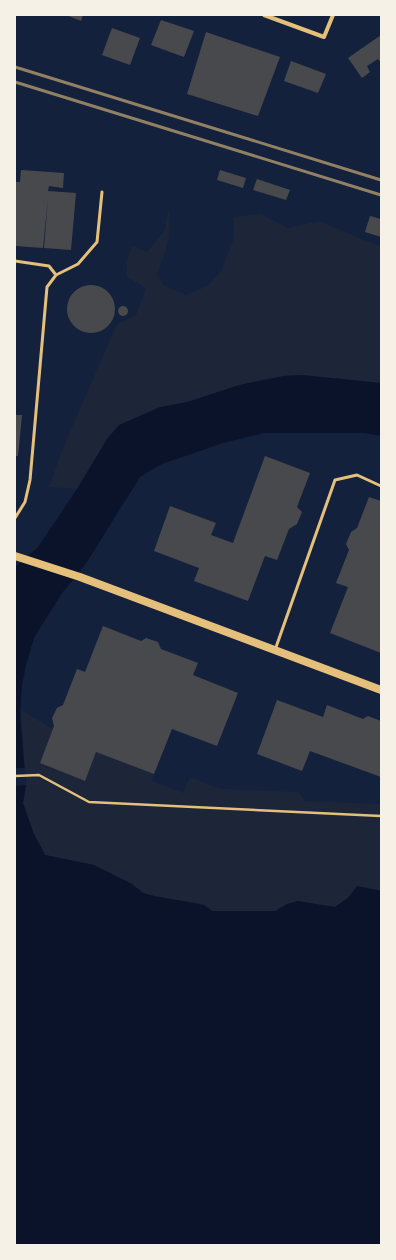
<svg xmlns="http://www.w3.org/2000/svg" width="396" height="1260" viewBox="0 0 396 1260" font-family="'Archivo Narrow',sans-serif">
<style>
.green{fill:#1d2539}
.water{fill:#0b132b}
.pier{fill:#14213d}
.building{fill:#48494c}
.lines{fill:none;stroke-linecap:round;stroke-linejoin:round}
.path{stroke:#e5c07b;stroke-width:2.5}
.service{stroke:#e5c07b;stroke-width:3}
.minor{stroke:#e5c07b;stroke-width:4}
.secondary{stroke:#e5c07b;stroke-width:8}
.rail{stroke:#918062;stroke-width:3}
</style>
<rect width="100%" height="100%" fill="#14213d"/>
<path class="green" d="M 169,207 C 171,234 168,249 157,274 L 162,284 L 186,295 L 207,286 L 221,271 L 233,241 L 234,217 L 261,214 L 288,228 L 319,221 L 381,247 L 381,383 L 302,375 L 284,376 L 263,379 L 174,405 L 107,439 L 77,489 L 49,487 L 63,448 L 117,324 L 136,315 L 146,288 L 127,277 L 127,262 L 132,246 L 147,252 L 165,230 Z
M 21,710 L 53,729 L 40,763 L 84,781 L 96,752 L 154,774 L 152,781 L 183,793 L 190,777 L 220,789 L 299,792 L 305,801 L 381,804 L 381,891 L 357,886 L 348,898 L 336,907 L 287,904 L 276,911 L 212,911 L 204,904 L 154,896 L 143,893 L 132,884 L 94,865 L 45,855 L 33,832 L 23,803 L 26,785 Z"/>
<path class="water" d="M 302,375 L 381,383 L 381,436 L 364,433 L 264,433 L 223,443 L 162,464 L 140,477 L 85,565 L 62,593 L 34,638 L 26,665 L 22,686 L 20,715 L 26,785 L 23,803 L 33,832 L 45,855 L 94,865 L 132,884 L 143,893 L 154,896 L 204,905 L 212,911 L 275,911 L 287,904 L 298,901 L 335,907 L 348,898 L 357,886 L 381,891 L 381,1245 L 15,1245 L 15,567 L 38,547 L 77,489 L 107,439 L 119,425 L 160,407 L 188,402 L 239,385 L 284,376 Z"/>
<path class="pier" d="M 15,768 L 25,768 L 26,785 L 15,786 Z"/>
<path class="building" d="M 66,15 L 83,15 L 81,21 Z
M 161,20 L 194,31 L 184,57 L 151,45 Z
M 112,28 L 140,38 L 130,65 L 102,55 Z
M 206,32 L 280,57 L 258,116 L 187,94 Z
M 381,35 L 381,60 L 379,61 L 378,59 L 367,66 L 370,72 L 362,78 L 348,58 Z
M 291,61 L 326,74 L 318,93 L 284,81 Z
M 21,170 L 64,173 L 63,188 L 49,186 L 48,191 L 76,193 L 71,250 L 44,248 L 48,199 L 43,248 L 15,246 L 15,182 L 20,182 Z
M 220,170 L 246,178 L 243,188 L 217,180 Z
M 257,179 L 290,190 L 286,200 L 253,190 Z
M 370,216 L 381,219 L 381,237 L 365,232 Z
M67 309a24 24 0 1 1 48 0a24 24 0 1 1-48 0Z
M118 311a5 5 0 1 1 10 0a5 5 0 1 1-10 0Z
M 15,415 L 22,415 L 18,456 L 15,456 Z
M 265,456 L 310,473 L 297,507 L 302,512 L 297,524 L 289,529 L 277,560 L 265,556 L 248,601 L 194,581 L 199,568 L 154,551 L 170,506 L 216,523 L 211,535 L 233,543 Z
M 369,497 L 381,501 L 381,653 L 330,633 L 348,587 L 336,583 L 349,550 L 346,544 L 351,532 L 357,528 Z
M 103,626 L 141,641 L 146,638 L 158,642 L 161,649 L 198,663 L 193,675 L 238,693 L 217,746 L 172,729 L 154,774 L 96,752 L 85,781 L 40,763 L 54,726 L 52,718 L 57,708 L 63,705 L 77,669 L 85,672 Z
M 277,700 L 323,717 L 327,705 L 363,719 L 368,716 L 381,721 L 381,777 L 310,751 L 302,771 L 257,754 Z"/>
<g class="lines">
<path class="path" d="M 15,776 L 39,775 L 89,802 L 381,816"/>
<path class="service" d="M 15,261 L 49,266 L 56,275
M 15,518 L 25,502 L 30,480 L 47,287 L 56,275 L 78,264 L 97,242 L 102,192
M 275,650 L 335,480 L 357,475 L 381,486"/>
<path class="minor" d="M 264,15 L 324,37 L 333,15"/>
<path class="secondary" d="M 15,556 L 80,577 L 381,690"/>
<path class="rail" d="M 15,67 L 381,180
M 15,82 L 381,195"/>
</g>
<rect width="396" height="1260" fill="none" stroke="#f6f1e7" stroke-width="32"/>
</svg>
